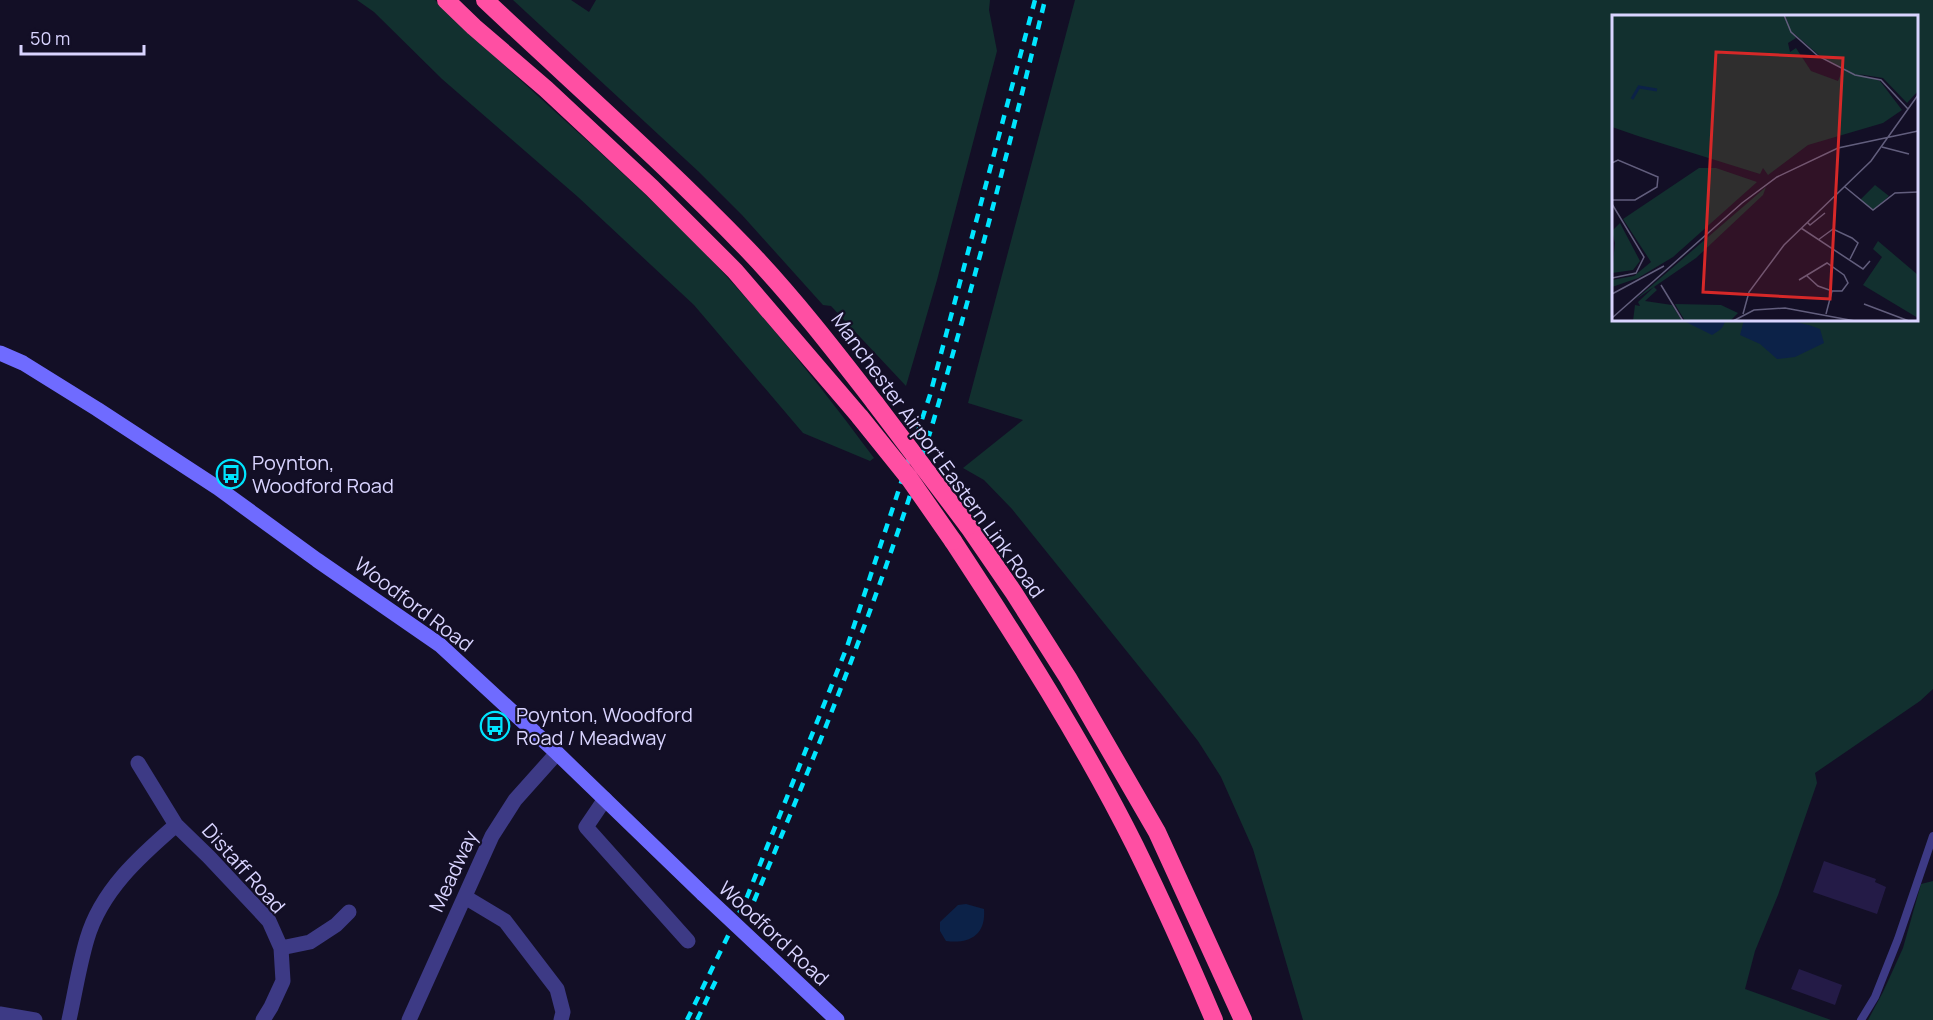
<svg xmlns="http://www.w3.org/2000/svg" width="1933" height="1020" viewBox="0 0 1933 1020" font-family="Manrope,sans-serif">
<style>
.green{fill:#12302f;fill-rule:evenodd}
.water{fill:#0c2248}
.building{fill:#241b47}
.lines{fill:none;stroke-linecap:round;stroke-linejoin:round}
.lane{stroke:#3d3a85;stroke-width:8}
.street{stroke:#3d3a85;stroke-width:15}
.secondary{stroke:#6f6bff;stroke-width:15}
.highway{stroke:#ff4fa3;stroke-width:18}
.rail{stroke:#00e5ff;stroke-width:4.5;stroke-dasharray:9 8;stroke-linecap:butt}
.secondary-bridge{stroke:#6f6bff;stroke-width:15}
.highway-bridge{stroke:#ff4fa3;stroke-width:18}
.labels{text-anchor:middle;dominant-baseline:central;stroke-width:4.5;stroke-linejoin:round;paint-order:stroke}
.street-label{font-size:20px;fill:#d9d4ff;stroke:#130f26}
.poi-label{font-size:20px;fill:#d9d4ff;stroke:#130f26;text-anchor:start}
.inset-river{fill:none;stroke:#0c2248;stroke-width:3}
.inset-road{fill:none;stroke:#625e7d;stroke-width:1.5}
.view{fill:#d62828;fill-opacity:0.15;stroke:#d62828;stroke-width:3}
.inset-edge{fill:none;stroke:#d9d4ff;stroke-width:3}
</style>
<rect width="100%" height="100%" fill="#130f26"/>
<path class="green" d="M 357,0 L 435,0 C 517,80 606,154 687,235 C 756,304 816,380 874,458 L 870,461 L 803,433 L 694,305 L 578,197 L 442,79 L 374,12 Z
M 513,0 L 571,0 L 589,12 L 596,0 L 990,0 L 989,10 L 997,51 L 937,280 L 906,386 L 831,306 L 823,305 L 742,215 L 699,172 Z
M 1075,0 L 1933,0 L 1933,689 L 1920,701 L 1815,773 L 1817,783 L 1778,895 L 1755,951 L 1745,989 L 1831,1020 L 1303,1020 L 1253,849 L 1221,777 L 1198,741 L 1162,695 L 1012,509 L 984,480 L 963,468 L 1023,420 L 968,403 ZM 1614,16 L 1916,16 L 1916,320 L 1614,320 Z
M 1933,881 L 1933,1020 L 1868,1020 L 1883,992 L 1903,948 L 1921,884 Z"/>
<path class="water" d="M 1682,320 L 1725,320 C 1724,328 1719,331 1712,335 Z
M 1744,320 C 1771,319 1795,319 1820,329 L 1824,343 L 1795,357 L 1777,359 L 1760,344 L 1740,335 Z
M 966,904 L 984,909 C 986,935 970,944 946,941 L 940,931 L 940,922 L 958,905 Z"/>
<path class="building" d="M 1824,861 L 1876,879 L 1875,882 L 1886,887 L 1877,914 L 1813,892 Z
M 1799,969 L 1842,985 L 1835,1005 L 1791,989 Z"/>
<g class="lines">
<path class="lane" d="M 1861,1020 L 1875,997 L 1898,939 L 1933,836"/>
<path class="street" d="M 138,763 L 176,825 L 209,857 L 269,921 L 281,948 L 283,981 L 271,1007 L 263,1020
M 605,799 L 586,827 L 688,941
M 465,897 L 505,921 L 557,989 L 563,1012 L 561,1020
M 281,948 L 310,942 L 336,925 L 349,912
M 0,1014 L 35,1020
M 69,1020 C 75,993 79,966 87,939 C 101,891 139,857 176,825
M 409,1020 L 492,836 L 515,800 L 557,753"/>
<path class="secondary" d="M 0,353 L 23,363 L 97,409 L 218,488 L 317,560 L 440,645 L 557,753 L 703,894
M 767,954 L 837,1020"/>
<path class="highway" d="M 446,0 L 474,27 L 546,89 L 652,188 L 735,271 L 860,417
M 485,0 C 573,83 663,162 747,249 C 793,297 834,350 875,403
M 968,526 L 1014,593 L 1068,678 L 1157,832 L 1243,1020
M 953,541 C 1018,640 1082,740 1135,846 C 1163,903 1189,961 1214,1020"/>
<path class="rail" d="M 754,901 C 821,743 885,583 934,419 C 975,280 1011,140 1045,0
M 687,1020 L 747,897 L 847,647 L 930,395 L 1035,0
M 697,1020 L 719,974"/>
<path class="secondary-bridge" d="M 703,894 L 767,954"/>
<path class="highway-bridge" d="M 875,403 L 968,526
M 860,417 L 909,478 L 953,541"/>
</g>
<defs>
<g id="bus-ring" transform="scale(1.5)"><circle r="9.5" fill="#130f26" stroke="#00e5ff" stroke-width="1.5"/><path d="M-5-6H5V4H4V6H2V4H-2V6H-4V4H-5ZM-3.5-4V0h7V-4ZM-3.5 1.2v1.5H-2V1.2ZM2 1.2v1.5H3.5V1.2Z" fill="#00e5ff"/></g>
</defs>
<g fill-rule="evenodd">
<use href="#bus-ring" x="231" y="474"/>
<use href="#bus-ring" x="495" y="726"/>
</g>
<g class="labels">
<g class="street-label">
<text transform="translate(938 455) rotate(54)">Manchester Airport Eastern Link Road</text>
<text transform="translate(414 604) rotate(37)">Woodford Road</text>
<text transform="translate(244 868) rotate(48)">Distaff Road</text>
<text transform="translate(453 871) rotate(-65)">Meadway</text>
<text transform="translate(774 933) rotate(43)">Woodford Road</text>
</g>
<g class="poi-label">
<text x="252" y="462">Poynton,<tspan x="252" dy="23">Woodford Road</tspan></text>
<text x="516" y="714">Poynton, Woodford<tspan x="516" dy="23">Road / Meadway</tspan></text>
</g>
</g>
<g transform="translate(1612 15)">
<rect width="306" height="306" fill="#130f26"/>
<path d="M 0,0 L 171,0 L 184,23 L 176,28 L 178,37 L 184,33 L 199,56 L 226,66 L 231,54 L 268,66 L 290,95 L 271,108 L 196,130 L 156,160 L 151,153 L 148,159 L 26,121 L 0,112 ZM 173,0 L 306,0 L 306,76 L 295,88 L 271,63 L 240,58 L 208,41 L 179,16 ZM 87,153 L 104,153 L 145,167 L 61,242 L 26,263 L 0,272 L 0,265 L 22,261 L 39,247 L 11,204 ZM 263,170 L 277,181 L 262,195 L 248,185 ZM 154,172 L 151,180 L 84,243 L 23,285 ZM 8,208 L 28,246 L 21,255 L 0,258 L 3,228 L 0,216 ZM 266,226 L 306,260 L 306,303 L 251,270 L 270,242 L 261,234 ZM 42,272 L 45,275 L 33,286 L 60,290 L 70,306 L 21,306 L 23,290 L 28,291 L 26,287 ZM 63,289 L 109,290 L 126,298 L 118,306 L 73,306 Z" fill="#12302f"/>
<path class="inset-river" d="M 20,84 L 27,72 L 45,75"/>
<path class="inset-road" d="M 172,0 L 179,17 L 206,41 L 243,60 L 269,65 L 296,94M 270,132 L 297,139M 0,148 L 6,145 L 46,162 L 45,172 L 23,185 L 0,185M 233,172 L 261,195 L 283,178 L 306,177M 0,189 L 32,242 L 24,258 L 0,263M 195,207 L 198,210 L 213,198M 189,213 L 251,254 L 258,246M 206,225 L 221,214 L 240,223 L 246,228 L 238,244M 187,265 L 215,248 L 232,260 L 236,268 L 230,276 L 220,276 L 206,271 L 195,261M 49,270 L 71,306M 0,279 L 52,251M 252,289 L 297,306M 131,299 L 137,277 L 172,230 L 259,146 L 306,80M 214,299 L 220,276M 0,303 L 130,188 L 165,162 L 226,133 L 306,116M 121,306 L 142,295 L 173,293 L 243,306"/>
<path class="view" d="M 104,37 L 231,43 L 218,284 L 91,277 Z"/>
<rect width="306" height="306" class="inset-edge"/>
</g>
<path d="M21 45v9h123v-9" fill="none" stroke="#d9d4ff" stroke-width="3"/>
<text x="30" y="45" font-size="18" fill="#d9d4ff" stroke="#130f26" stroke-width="4.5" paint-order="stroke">50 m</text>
</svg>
